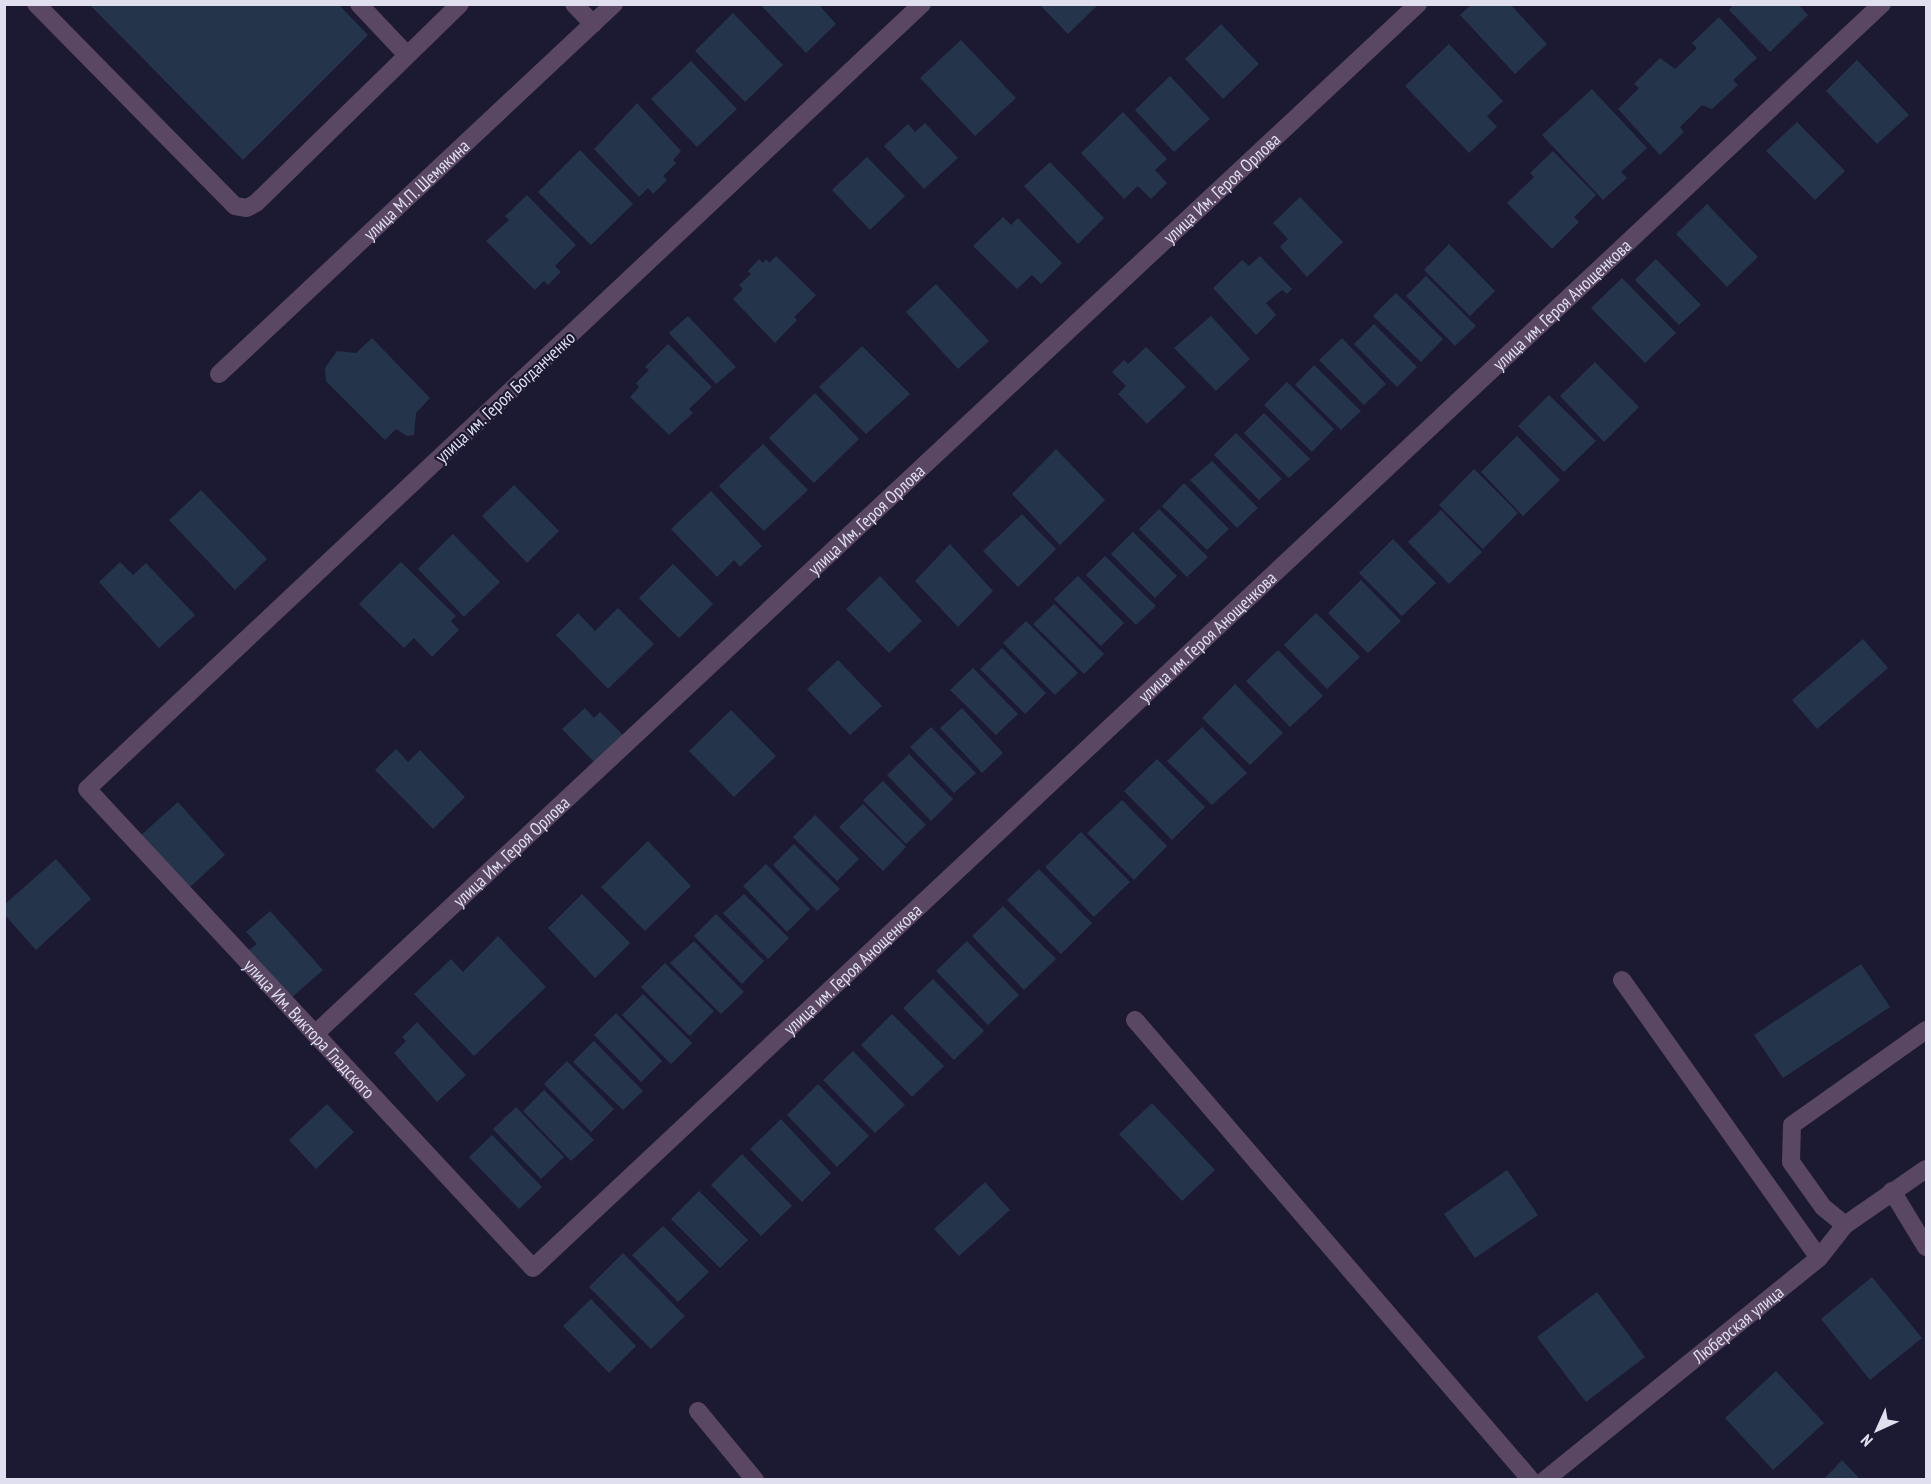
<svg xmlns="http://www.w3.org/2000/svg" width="1931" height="1484" viewBox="0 0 1931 1484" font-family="'PT Sans Narrow',sans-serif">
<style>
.building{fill:#24344b}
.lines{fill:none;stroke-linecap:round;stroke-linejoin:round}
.lane{stroke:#5a4763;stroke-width:18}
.street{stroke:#5a4763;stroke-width:18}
.labels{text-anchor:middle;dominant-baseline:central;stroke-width:4.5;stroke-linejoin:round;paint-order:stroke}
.street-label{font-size:18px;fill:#dfdff0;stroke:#1c1a32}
</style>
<rect width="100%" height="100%" fill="#1c1a32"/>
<path class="building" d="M 89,4 L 338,4 L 368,35 L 243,160 Z
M 760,4 L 818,4 L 836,24 L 806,53 Z
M 1039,4 L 1099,4 L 1068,34 Z
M 1472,4 L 1510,4 L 1547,44 L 1515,74 L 1460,15 Z
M 1734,4 L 1798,4 L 1808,15 L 1770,52 L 1729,10 Z
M 733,13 L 783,65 L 745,102 L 695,51 Z
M 1719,17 L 1757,58 L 1733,80 L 1738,85 L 1712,109 L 1702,105 L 1680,127 L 1684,132 L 1660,155 L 1618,109 L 1639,88 L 1634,84 L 1660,58 L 1675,69 L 1697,48 L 1692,43 Z
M 1221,24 L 1259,64 L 1223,99 L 1185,59 Z
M 961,40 L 1016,98 L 975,136 L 920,78 Z
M 1449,44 L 1503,101 L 1487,116 L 1497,127 L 1469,153 L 1405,86 Z
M 1857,60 L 1909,115 L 1877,144 L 1826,91 Z
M 691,61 L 737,109 L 697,147 L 651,99 Z
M 1170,76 L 1210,119 L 1174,152 L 1135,110 Z
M 1592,89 L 1647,148 L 1621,172 L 1627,178 L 1603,200 L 1542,135 Z
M 637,103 L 681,151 L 673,160 L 676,163 L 663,176 L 667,180 L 653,194 L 648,188 L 639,197 L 594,149 Z
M 1123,112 L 1167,159 L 1155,170 L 1167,183 L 1151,199 L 1138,186 L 1124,199 L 1081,153 Z
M 1797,122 L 1845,171 L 1815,200 L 1766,151 Z
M 925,123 L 958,158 L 924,189 L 884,146 L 908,124 L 915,132 Z
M 580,150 L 633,204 L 591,245 L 538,192 Z
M 1553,151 L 1596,195 L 1574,217 L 1579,222 L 1552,249 L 1507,203 L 1534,177 L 1530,173 Z
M 867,157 L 905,196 L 870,230 L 832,190 Z
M 1050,162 L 1104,218 L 1078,244 L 1024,186 Z
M 527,195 L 576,245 L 555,266 L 561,272 L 548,285 L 544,281 L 535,290 L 486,241 L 509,220 L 505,216 Z
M 1300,197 L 1343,242 L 1307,277 L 1280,247 L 1288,239 L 1273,223 Z
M 1707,204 L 1758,257 L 1727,287 L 1676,234 Z
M 1003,217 L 1011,225 L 1018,218 L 1062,263 L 1041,284 L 1032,275 L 1017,289 L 973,246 Z
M 1449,244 L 1495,291 L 1470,316 L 1424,270 Z
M 776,256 L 816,295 L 794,317 L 797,320 L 775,343 L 733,299 L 743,289 L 739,285 L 751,274 L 748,271 L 759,259 L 763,263 L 766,259 L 769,263 Z
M 1260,256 L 1292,289 L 1287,294 L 1282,290 L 1266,303 L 1276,315 L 1256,335 L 1213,288 L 1242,260 L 1249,266 Z
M 1656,259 L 1701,305 L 1679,325 L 1635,280 Z
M 1426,276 L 1476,326 L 1455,346 L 1406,296 Z
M 1622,278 L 1676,333 L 1645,363 L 1591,308 Z
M 936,284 L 989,341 L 958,369 L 906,312 Z
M 1396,293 L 1443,339 L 1421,362 L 1373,316 Z
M 688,316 L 736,367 L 716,384 L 669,333 Z
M 1211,316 L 1250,359 L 1216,391 L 1174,348 Z
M 1374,324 L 1417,367 L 1397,387 L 1354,344 Z
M 372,338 L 430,398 L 416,413 L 414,435 L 407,436 L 396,429 L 385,440 L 326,381 L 325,368 L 337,351 L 356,353 Z
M 1342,338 L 1386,384 L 1364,405 L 1319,360 Z
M 668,344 L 712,387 L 689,409 L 693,413 L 669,435 L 630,397 L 639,387 L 636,383 L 649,370 L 645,367 Z
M 862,346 L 910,394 L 866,434 L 819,387 Z
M 1146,347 L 1186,387 L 1147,424 L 1118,394 L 1126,386 L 1112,372 L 1124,360 L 1128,364 Z
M 1595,362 L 1639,407 L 1604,442 L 1560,396 Z
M 1314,365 L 1361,411 L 1341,430 L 1295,385 Z
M 1287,382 L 1334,429 L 1312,452 L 1264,405 Z
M 815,393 L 859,439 L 814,483 L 769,438 Z
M 1549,395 L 1596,441 L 1564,472 L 1518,426 Z
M 1264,413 L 1310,459 L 1289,478 L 1244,433 Z
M 1236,433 L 1282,479 L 1259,500 L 1214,455 Z
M 1517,436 L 1560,480 L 1523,516 L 1481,472 Z
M 763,444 L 808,490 L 764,531 L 719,486 Z
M 1056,449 L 1105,500 L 1060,545 L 1012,494 Z
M 1212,461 L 1258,508 L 1237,528 L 1190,480 Z
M 1474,469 L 1518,513 L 1483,549 L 1439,505 Z
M 1184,483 L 1229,529 L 1207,550 L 1162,506 Z
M 514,485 L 559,531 L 527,563 L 482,516 Z
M 201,490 L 267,559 L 235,590 L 169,520 Z
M 711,491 L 762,546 L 740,567 L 734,560 L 717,577 L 671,529 Z
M 1159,509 L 1208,557 L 1187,577 L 1139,529 Z
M 1441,510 L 1482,552 L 1449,584 L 1408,542 Z
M 1022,514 L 1056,549 L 1018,587 L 983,551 Z
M 1133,532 L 1177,576 L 1155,598 L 1111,554 Z
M 453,534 L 500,582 L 464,617 L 418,569 Z
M 1393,539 L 1436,583 L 1402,616 L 1359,573 Z
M 950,544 L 993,591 L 958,627 L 915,581 Z
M 1105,556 L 1156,606 L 1136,625 L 1086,575 Z
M 120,562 L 133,575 L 146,563 L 195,615 L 159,648 L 99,582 Z
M 401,562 L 456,616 L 451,621 L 459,630 L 432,657 L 414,638 L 404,648 L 359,604 Z
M 673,564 L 713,604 L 679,638 L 639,598 Z
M 880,576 L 922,621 L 889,653 L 846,609 Z
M 1078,576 L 1124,623 L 1101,646 L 1054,599 Z
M 1361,580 L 1401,621 L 1368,653 L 1328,613 Z
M 1054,604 L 1104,654 L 1084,674 L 1033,624 Z
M 618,608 L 654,644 L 608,689 L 556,635 L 578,613 L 595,631 Z
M 1316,613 L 1360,657 L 1327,689 L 1284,645 Z
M 1026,621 L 1078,673 L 1055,695 L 1003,643 Z
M 1863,639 L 1888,668 L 1817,729 L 1792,700 Z
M 1002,648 L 1046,693 L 1025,714 L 980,669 Z
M 1278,650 L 1323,696 L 1290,727 L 1246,681 Z
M 838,660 L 882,706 L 850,735 L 807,689 Z
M 973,668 L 1018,714 L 996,735 L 950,690 Z
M 1235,684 L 1283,733 L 1250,765 L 1202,718 Z
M 585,708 L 594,718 L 600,712 L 624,736 L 595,763 L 562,729 Z
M 962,708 L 1003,753 L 982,773 L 940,728 Z
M 731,710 L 776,756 L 734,797 L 689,751 Z
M 931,727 L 976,773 L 954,793 L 910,747 Z
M 1202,727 L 1247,773 L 1212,805 L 1167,761 Z
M 396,749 L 408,762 L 420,750 L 465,797 L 433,829 L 375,770 Z
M 909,754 L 953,799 L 931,821 L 887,775 Z
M 1157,759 L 1205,807 L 1172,840 L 1124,791 Z
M 883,781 L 926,825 L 906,844 L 863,800 Z
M 1122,800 L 1167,846 L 1134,880 L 1087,833 Z
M 178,802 L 225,855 L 189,888 L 141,835 Z
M 863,804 L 906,847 L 883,871 L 839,827 Z
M 815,815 L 859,859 L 837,881 L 793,837 Z
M 1081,832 L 1130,882 L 1094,917 L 1045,867 Z
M 648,841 L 691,886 L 645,931 L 601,887 Z
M 794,844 L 840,889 L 817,911 L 773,865 Z
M 56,859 L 91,899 L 36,950 L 4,914 L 4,905 Z
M 766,864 L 810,909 L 787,932 L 743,886 Z
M 1039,869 L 1092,923 L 1061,954 L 1007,900 Z
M 582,894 L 630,943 L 595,978 L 548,928 Z
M 744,894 L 789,938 L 768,959 L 723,913 Z
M 1003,906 L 1056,959 L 1024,990 L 972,936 Z
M 270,911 L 323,970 L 291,998 L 249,950 L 257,944 L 246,932 Z
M 716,914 L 764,961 L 742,984 L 694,936 Z
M 498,936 L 546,987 L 474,1056 L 414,994 L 451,959 L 463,972 Z
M 694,941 L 744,992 L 721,1014 L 670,963 Z
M 967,941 L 1019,995 L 988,1025 L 936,971 Z
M 665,963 L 714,1011 L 690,1036 L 641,987 Z
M 1861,964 L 1890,1007 L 1783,1078 L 1754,1035 Z
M 933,979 L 984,1031 L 954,1060 L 903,1008 Z
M 643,994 L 692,1043 L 671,1064 L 622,1015 Z
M 616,1013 L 662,1061 L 641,1082 L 594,1035 Z
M 892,1014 L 944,1066 L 912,1097 L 861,1045 Z
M 417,1022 L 466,1075 L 437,1102 L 394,1053 L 406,1041 L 402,1037 Z
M 594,1041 L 643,1091 L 623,1110 L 573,1062 Z
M 853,1051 L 905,1105 L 875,1133 L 823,1080 Z
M 567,1061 L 614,1109 L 591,1132 L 544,1084 Z
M 818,1084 L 869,1136 L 837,1167 L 787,1115 Z
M 544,1090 L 594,1140 L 571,1161 L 523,1111 Z
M 1152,1103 L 1215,1170 L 1182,1201 L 1119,1134 Z
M 327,1104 L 354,1132 L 316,1169 L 289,1140 Z
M 516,1107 L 564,1157 L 541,1179 L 493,1129 Z
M 781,1119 L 831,1173 L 802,1202 L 750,1149 Z
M 492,1135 L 542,1187 L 519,1209 L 469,1157 Z
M 742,1154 L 792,1206 L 761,1236 L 711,1185 Z
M 1507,1170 L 1538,1215 L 1475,1258 L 1444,1214 Z
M 985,1182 L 1010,1210 L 959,1256 L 934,1229 Z
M 699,1191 L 748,1240 L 720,1268 L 671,1219 Z
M 663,1226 L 709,1272 L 678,1302 L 632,1255 Z
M 623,1253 L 685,1316 L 651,1349 L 589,1287 Z
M 1872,1277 L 1922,1338 L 1870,1380 L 1821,1319 Z
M 1597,1292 L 1645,1357 L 1586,1402 L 1537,1337 Z
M 591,1299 L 636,1346 L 609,1373 L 563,1326 Z
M 1776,1371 L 1824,1423 L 1773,1470 L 1725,1418 Z
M 1842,1460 L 1861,1480 L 1823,1480 Z"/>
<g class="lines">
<g class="lane">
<path d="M 36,4 L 235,206 L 247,208 L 256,203 L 460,4"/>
<path d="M 359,4 L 407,55"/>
<path d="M 574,4 L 593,24"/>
<path id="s1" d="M 922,4 L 87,789 L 533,1268 L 1882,4"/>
<path d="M 1622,980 L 1819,1258"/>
<path d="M 1135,1020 L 1531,1480"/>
<path id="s2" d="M 315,1034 L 1418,4"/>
<path d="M 1845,1225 L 1823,1207 L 1791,1162 L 1792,1125 L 1926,1030"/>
</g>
<g class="street">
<path id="s3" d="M 219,374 L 614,4"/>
<path d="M 1892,1191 L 1926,1247"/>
<path d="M 698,1411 L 755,1480"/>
<path id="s4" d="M 1545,1480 L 1819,1258 L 1845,1225 L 1926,1169"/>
</g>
</g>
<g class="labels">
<g class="street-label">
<text stroke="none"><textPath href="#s2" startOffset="1240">улица Им. Героя Орлова</textPath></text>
<text stroke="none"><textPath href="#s3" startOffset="270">улица М.П. Шемякина</textPath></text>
<text stroke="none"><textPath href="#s1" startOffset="3210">улица им. Героя Анощенкова</textPath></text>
<text transform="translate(505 397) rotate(-43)">улица им. Героя Богданченко</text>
<text stroke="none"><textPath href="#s2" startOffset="754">улица Им. Героя Орлова</textPath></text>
<text stroke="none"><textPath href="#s1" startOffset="2724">улица им. Героя Анощенкова</textPath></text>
<text stroke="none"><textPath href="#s2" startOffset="268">улица Им. Героя Орлова</textPath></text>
<text stroke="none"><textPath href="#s1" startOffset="2238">улица им. Героя Анощенкова</textPath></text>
<text stroke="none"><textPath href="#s1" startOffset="1473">улица Им. Виктора Гладского</textPath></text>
<text stroke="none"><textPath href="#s4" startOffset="248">Люберская улица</textPath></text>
</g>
</g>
<rect width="1931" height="1484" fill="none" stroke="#dfdff0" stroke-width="12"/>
<g transform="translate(1877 1430) rotate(225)" stroke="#1c1a32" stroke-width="4.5" paint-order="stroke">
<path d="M0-4.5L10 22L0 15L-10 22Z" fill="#dfdff0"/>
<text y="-9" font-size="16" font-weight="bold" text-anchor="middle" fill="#dfdff0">N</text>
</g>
</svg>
